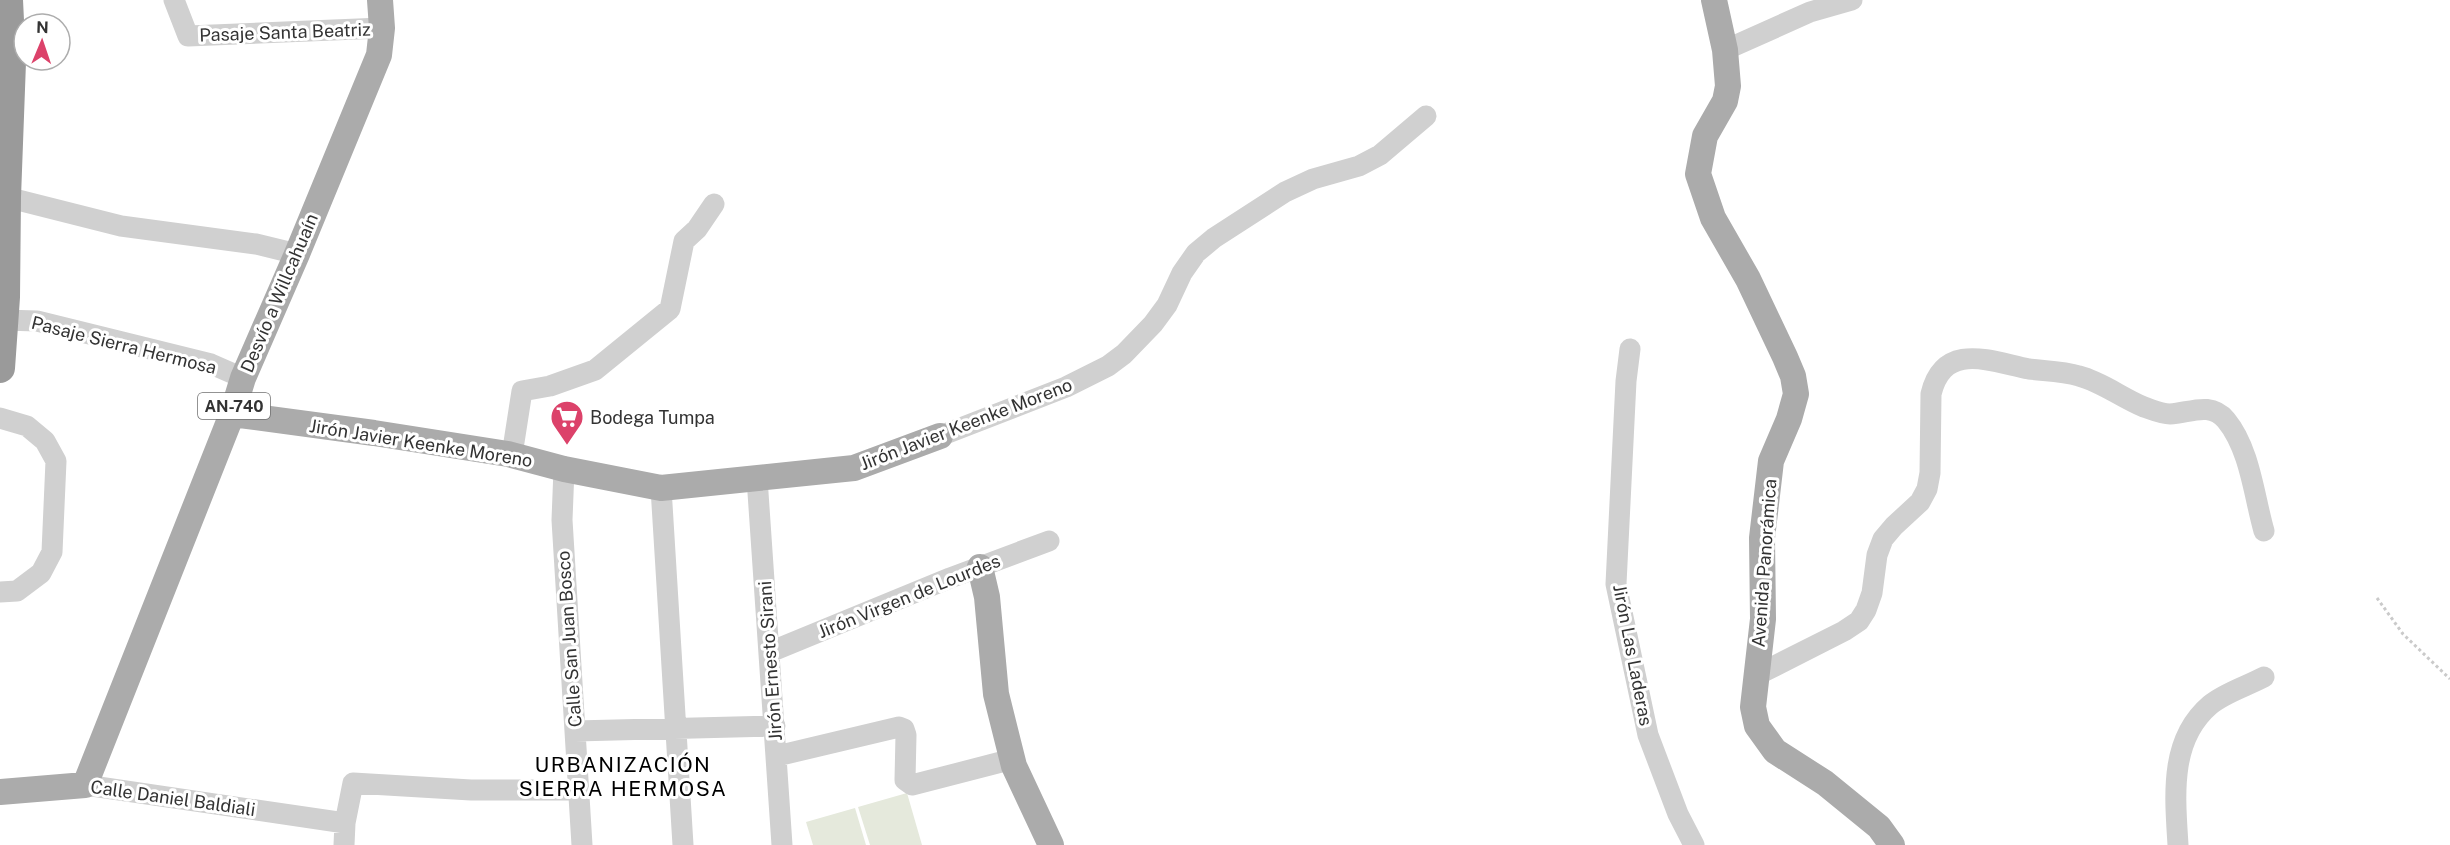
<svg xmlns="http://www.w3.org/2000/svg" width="2450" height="845" viewBox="0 0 2450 845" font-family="'Public Sans',sans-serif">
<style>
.pitch{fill:#e5e9dc}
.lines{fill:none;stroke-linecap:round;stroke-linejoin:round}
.path{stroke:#cacaca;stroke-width:3;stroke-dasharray:3 3;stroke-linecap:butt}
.minor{stroke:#d0d0d0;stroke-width:21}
.major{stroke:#ababab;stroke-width:26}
.highway{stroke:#9a9a9a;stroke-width:30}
.labels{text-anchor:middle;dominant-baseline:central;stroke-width:6;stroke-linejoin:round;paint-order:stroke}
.shield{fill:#fff;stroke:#707070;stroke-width:1.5}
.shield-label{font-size:16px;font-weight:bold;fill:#333}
.street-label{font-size:18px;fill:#333;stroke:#fff}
.poi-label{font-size:18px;fill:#333;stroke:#fff;text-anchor:start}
.quarter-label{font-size:21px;letter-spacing:1.5px;fill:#000;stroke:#fff}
</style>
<rect width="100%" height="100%" fill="#fff"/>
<path class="pitch" d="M 907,793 L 922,845 L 870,845 L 858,807 Z
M 855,808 L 866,845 L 813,845 L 806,822 Z"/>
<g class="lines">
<path class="path" d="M 2377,598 L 2403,634 L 2450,679"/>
<path class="minor" d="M 174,0 L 188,36 L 382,28
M 1725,50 L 1810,12 L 1852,0
M 6,197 L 121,226 L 256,244 L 297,254
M 3,320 L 37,321 L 211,364 L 243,378
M 1630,349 L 1626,381 L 1616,584 L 1648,735 L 1678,814 L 1694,845
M 0,418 L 27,426 L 45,441 L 56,461 L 52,552 L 41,573 L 17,591 L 0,592
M 940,436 L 1066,387 L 1108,366 L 1124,354 L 1153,324 L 1167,305 L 1182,273 L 1196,253 L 1214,238 L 1285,192 L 1313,179 L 1359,166 L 1380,155 L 1426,116
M 512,455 L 522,391 L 550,386 L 595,370 L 670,309 L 684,241 L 697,229 L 714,204
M 564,469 L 562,520 L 582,845
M 757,478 L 782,845
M 661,488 L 683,845
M 770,652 L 950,578 L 1049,541
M 1755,676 L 1844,631 L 1859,621 L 1866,610 L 1872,593 L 1877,555 L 1883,539 L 1894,526 L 1920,502 L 1927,489 L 1930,473 L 1931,394 C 1944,340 1992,362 2029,369 C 2045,371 2063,371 2079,376 C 2102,382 2122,398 2144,407 C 2153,410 2161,414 2170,414 C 2190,413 2210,401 2226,420 C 2250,449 2254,496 2264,531
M 575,731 L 775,726
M 777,756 L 899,727 L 904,729 L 906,735 L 905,780 L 912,785 L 1005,761 L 1011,762 L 1014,766
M 85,785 L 345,823
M 344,845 L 345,823 L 353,783 L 471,790 L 578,790
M 2178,845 C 2175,796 2169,740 2210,705 C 2224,693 2247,686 2264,677"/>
<path class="major" d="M 1714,0 L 1725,50 L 1728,86 L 1725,101 L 1705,136 L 1698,174 L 1713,218 L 1748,279 L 1785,357 L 1793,376 L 1796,394 L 1789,419 L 1771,461 L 1762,538 L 1763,619 L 1753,707 L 1757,726 L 1775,751 L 1825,783 L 1879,827 L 1892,845
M 232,414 L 374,433 L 508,454 L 564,469 L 661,488 L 854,468 L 940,436
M 980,567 L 987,597 L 996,694 L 1014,766 L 1051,845
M 0,792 L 85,785 L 232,414 L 243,378 L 297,254 L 379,55 L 382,28 L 380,0"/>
<path class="highway" d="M 0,368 L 5,297 L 6,197 L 11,62 L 8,0"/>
</g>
<defs>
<g id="supermarket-pin" transform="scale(1.725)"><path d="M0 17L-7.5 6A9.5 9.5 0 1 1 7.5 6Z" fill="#dc426a" stroke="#fff"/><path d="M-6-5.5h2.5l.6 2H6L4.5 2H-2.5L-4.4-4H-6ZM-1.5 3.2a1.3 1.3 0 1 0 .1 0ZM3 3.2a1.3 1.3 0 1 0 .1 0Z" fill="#fff"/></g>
</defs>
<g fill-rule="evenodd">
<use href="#supermarket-pin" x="567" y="417"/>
</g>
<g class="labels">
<rect class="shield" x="198" y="393" width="72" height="26" rx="4.5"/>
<g class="shield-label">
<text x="234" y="406">AN-740</text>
</g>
<g class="street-label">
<text transform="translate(285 32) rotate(-2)">Pasaje Santa Beatriz</text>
<text transform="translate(279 293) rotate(-67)">Desvío a Willcahuaín</text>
<text transform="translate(124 345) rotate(14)">Pasaje Sierra Hermosa</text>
<text transform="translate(966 424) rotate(-21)">Jirón Javier Keenke Moreno</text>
<text transform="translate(421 443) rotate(9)">Jirón Javier Keenke Moreno</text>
<text transform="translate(1764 563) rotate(-86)">Avenida Panorámica</text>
<text transform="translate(909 596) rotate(-22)">Jirón Virgen de Lourdes</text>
<text transform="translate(569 639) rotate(-94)">Calle San Juan Bosco</text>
<text transform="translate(1633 655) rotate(79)">Jirón Las Laderas</text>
<text transform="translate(770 661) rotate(-94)">Jirón Ernesto Sirani</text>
<text transform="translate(173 798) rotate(8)">Calle Daniel Baldiali</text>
</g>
<g class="poi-label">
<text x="590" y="417">Bodega Tumpa</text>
</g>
<g class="quarter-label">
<text x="623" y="764">URBANIZACIÓN<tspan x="623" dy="24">SIERRA HERMOSA</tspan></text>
</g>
</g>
<g transform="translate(42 42) rotate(2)"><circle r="28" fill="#ffffff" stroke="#adadad" stroke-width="1.5"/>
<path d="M0-4.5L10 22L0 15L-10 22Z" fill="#dc426a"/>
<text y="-9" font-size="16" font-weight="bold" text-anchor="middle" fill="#333333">N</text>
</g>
</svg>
